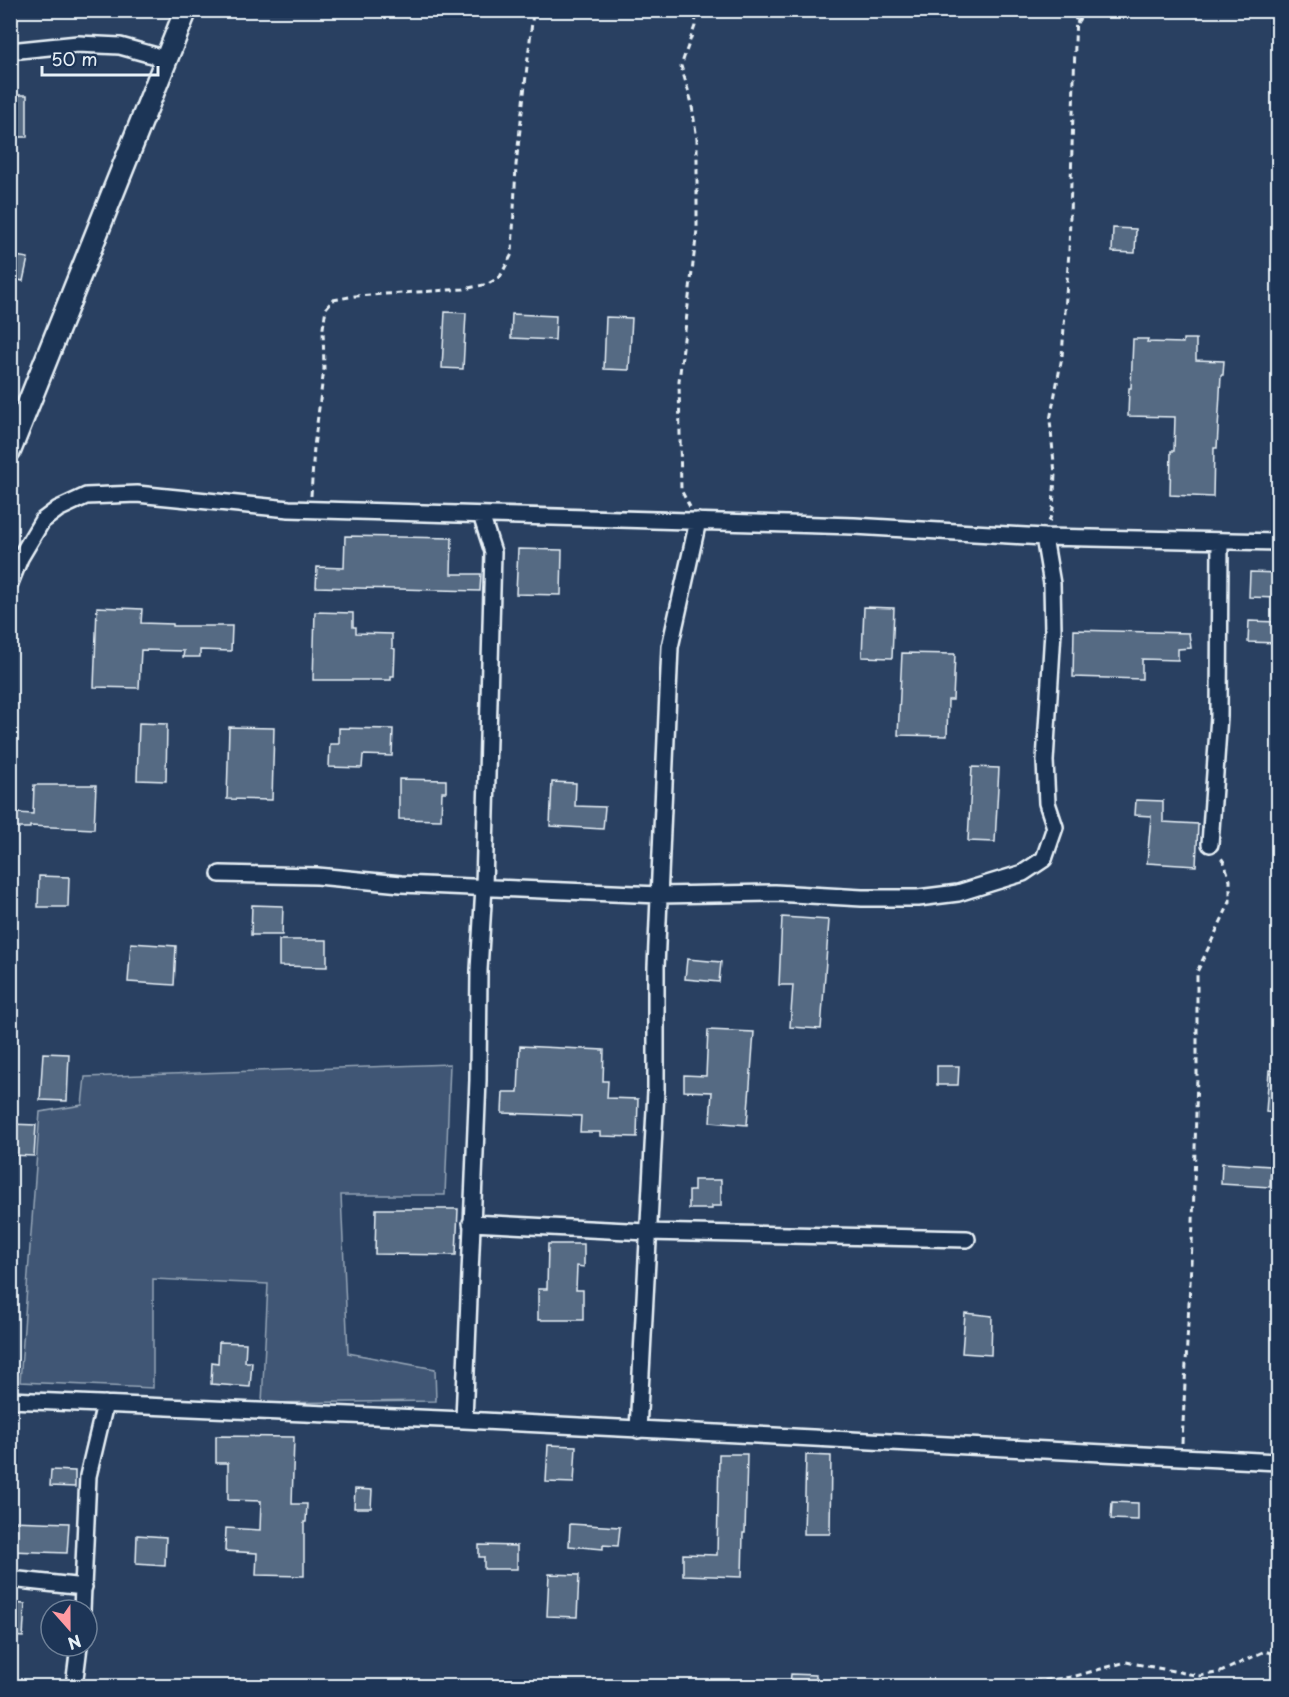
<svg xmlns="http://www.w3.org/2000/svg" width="1289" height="1697" viewBox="0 0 1289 1697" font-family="'Playpen Sans',sans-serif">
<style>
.green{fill:#415774;stroke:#94a4b6;stroke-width:1.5}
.building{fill:#556a83;stroke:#e8f1f8;stroke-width:1.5}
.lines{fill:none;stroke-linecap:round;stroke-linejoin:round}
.street-casing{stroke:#e8f1f8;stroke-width:20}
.secondary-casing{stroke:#e8f1f8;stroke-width:26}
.path{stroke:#e8f1f8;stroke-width:3;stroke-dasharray:6 4.5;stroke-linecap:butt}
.street{stroke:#1d3557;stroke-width:15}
.secondary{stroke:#1d3557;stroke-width:21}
</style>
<rect width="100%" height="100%" fill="#294061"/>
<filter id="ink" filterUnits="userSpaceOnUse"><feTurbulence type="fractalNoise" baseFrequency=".0167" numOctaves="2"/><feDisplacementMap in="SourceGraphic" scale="12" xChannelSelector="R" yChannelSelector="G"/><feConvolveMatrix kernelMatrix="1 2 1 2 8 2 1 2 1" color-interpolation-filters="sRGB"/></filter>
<g filter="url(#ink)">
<path class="green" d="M 450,1064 L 445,1195 L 341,1195 L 348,1353 L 435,1369 L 436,1401 L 262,1403 L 268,1284 L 153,1279 L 153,1388 L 20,1382 L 40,1112 L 82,1105 L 85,1077 Z"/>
<path class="building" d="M 10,95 L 27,95 L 27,137 L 10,137 Z
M 1113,228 L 1136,229 L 1135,253 L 1112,252 Z
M 10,255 L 28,258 L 23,281 L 10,278 Z
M 445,312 L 466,313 L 463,369 L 442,368 Z
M 512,314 L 556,316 L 555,340 L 511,338 Z
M 606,317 L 632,318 L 629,370 L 604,369 Z
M 1133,339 L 1148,339 L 1147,342 L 1183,343 L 1183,339 L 1196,339 L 1196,360 L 1224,361 L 1223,375 L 1221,375 L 1217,448 L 1214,448 L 1213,497 L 1170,495 L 1171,451 L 1174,451 L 1175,417 L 1128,416 L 1129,388 L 1131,388 Z
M 345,536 L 452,538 L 451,574 L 481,574 L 480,591 L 316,587 L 317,567 L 344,568 Z
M 518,549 L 562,550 L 561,595 L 516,594 Z
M 1250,572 L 1278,573 L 1278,598 L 1249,597 Z
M 97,607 L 142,609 L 141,623 L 173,624 L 173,626 L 232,626 L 231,651 L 200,650 L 200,657 L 183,657 L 184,651 L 141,650 L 139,688 L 94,687 Z
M 864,607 L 894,608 L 892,658 L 862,657 Z
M 315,612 L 353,613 L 353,627 L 356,627 L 356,633 L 392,634 L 392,648 L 395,649 L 394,676 L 391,676 L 391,680 L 313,680 Z
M 1249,621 L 1278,622 L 1278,643 L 1248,642 Z
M 1074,630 L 1189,633 L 1191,648 L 1178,649 L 1178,660 L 1142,659 L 1142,679 L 1073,677 Z
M 902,653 L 955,654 L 953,700 L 948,700 L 947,736 L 898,735 Z
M 139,723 L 167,724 L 166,781 L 137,780 Z
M 229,727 L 274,728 L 272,800 L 227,799 Z
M 339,728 L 393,729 L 392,756 L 363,755 L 362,768 L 329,767 L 330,744 L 339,744 Z
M 972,767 L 999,768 L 995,842 L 968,841 Z
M 399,779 L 446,780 L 446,792 L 442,792 L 441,820 L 399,819 Z
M 552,782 L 576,783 L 575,806 L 605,807 L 603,829 L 550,826 Z
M 34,785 L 96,785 L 94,829 L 30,826 L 30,828 L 10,828 L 17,813 L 33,814 Z
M 1136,800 L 1163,801 L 1163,822 L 1198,824 L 1196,866 L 1147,863 L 1151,816 L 1135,815 Z
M 39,876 L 69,877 L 68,907 L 38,907 Z
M 252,905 L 283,906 L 282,935 L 251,935 Z
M 782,917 L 829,920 L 821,1029 L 790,1027 L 793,985 L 779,985 Z
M 279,940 L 327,940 L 327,967 L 279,966 Z
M 131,943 L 176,946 L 174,985 L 128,982 Z
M 687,959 L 721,962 L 719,982 L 685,979 Z
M 708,1030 L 754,1032 L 747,1125 L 710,1122 L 712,1092 L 684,1091 L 684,1075 L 706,1076 Z
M 520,1046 L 604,1050 L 603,1081 L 608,1081 L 607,1098 L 638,1099 L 637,1137 L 600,1136 L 600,1132 L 580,1132 L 581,1116 L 502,1113 L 503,1092 L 518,1092 Z
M 43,1053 L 69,1054 L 67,1101 L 40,1100 Z
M 937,1066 L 959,1066 L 958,1085 L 937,1085 Z
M 1269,1070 L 1278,1071 L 1278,1113 L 1266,1112 Z
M 10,1124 L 36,1125 L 34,1156 L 10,1155 Z
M 1222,1163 L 1271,1166 L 1270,1187 L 1221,1184 Z
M 694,1180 L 721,1180 L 721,1206 L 712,1206 L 712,1209 L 689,1209 L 689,1191 L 694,1191 Z
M 376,1209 L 458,1209 L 456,1255 L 375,1254 Z
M 548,1244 L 584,1244 L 584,1267 L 577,1266 L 576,1290 L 583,1290 L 583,1320 L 538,1320 L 538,1289 L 547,1289 Z
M 965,1313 L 992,1316 L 991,1355 L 962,1353 Z
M 219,1342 L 246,1343 L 245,1362 L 252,1362 L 250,1387 L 211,1384 L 212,1362 L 218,1363 Z
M 216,1436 L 294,1437 L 292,1504 L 307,1504 L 306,1522 L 304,1522 L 304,1576 L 256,1575 L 257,1553 L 225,1551 L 226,1528 L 260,1530 L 261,1501 L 228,1500 L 228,1463 L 216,1463 Z
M 548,1445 L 576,1446 L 574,1483 L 546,1482 Z
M 719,1454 L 747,1454 L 745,1533 L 743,1533 L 742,1577 L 683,1575 L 683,1554 L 717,1555 Z
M 806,1455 L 831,1456 L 830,1534 L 804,1534 Z
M 51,1470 L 75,1471 L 75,1487 L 50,1486 Z
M 355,1489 L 372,1490 L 371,1508 L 354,1508 Z
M 1112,1502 L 1138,1503 L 1138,1520 L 1111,1519 Z
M 10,1521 L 69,1523 L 67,1553 L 10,1551 Z
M 570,1524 L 620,1527 L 618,1546 L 603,1545 L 603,1549 L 569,1546 Z
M 137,1535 L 166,1537 L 165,1566 L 136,1564 Z
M 479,1545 L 517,1546 L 517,1569 L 484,1569 L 484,1557 L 479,1557 Z
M 549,1574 L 579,1575 L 577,1617 L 547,1616 Z
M 10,1603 L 25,1604 L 23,1637 L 10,1636 Z
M 791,1674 L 816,1675 L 816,1686 L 790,1686 Z"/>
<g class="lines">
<g class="street-casing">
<path id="street" d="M 10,51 L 78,44 L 120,46 L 167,59
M 10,583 L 20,558 L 42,521 L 58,509 L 86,496 L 137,494 L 289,509 L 854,526 L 1044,537 L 1278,542
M 1210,844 L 1219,716 L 1220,541
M 220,874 L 317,876 L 401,884 L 659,895 L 775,893 L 862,898 L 918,898 L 958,893 L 1023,873 L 1044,859 L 1055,827 L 1047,803 L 1045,761 L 1053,631 L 1052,584 L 1044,537
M 471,1223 L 647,1232 L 967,1239
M 10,1400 L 464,1420 L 1278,1462
M 464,1420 L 478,1080 L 479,970 L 484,887 L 493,552 L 481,515
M 638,1430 L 656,1091 L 656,967 L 670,647 L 698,521
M 10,1579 L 84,1587
M 82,1610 L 88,1476 L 105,1404
M 74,1686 L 79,1646"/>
</g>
<g class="secondary-casing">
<path id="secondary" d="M 10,450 L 186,10"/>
</g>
<path class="path" d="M 1077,23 L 1085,10
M 311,496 L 314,447 L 324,369 L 323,328 L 326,308 L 333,300 L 355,296 L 464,289 L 488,284 L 500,277 L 512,254 L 516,165 L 533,13
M 690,507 L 681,490 L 679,381 L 697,230 L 697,139 L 691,100 L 681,66 L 695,26 L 697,10
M 1049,522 L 1053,509 L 1055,474 L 1050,420 L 1062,357 L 1069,251 L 1076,10
M 1182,1443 L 1193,1223 L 1197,1075 L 1197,972 L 1230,902 L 1230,880 L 1224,862 L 1219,855
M 932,1686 L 945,1686
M 1003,1686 L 1072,1677 L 1126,1662 L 1200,1676 L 1221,1672 L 1265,1651 L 1278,1655"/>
<use href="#street" class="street"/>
<use href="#secondary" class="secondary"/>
</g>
</g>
<rect width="1289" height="1697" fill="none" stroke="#1d3557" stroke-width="36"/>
<rect x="18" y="18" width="1253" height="1661" fill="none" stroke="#e8f1f8" stroke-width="2" filter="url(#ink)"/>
<g transform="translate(69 1628) rotate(159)"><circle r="28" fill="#1d3557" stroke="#6e8097" stroke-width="1.5"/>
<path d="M0-4.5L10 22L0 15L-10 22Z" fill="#ff9aa2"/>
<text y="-9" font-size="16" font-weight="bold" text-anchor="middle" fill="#e8f1f8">N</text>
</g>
<path d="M42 66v9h116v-9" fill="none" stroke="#e8f1f8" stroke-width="3"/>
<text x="51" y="66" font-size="18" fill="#e8f1f8" stroke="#1d3557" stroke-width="4.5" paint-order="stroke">50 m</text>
</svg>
